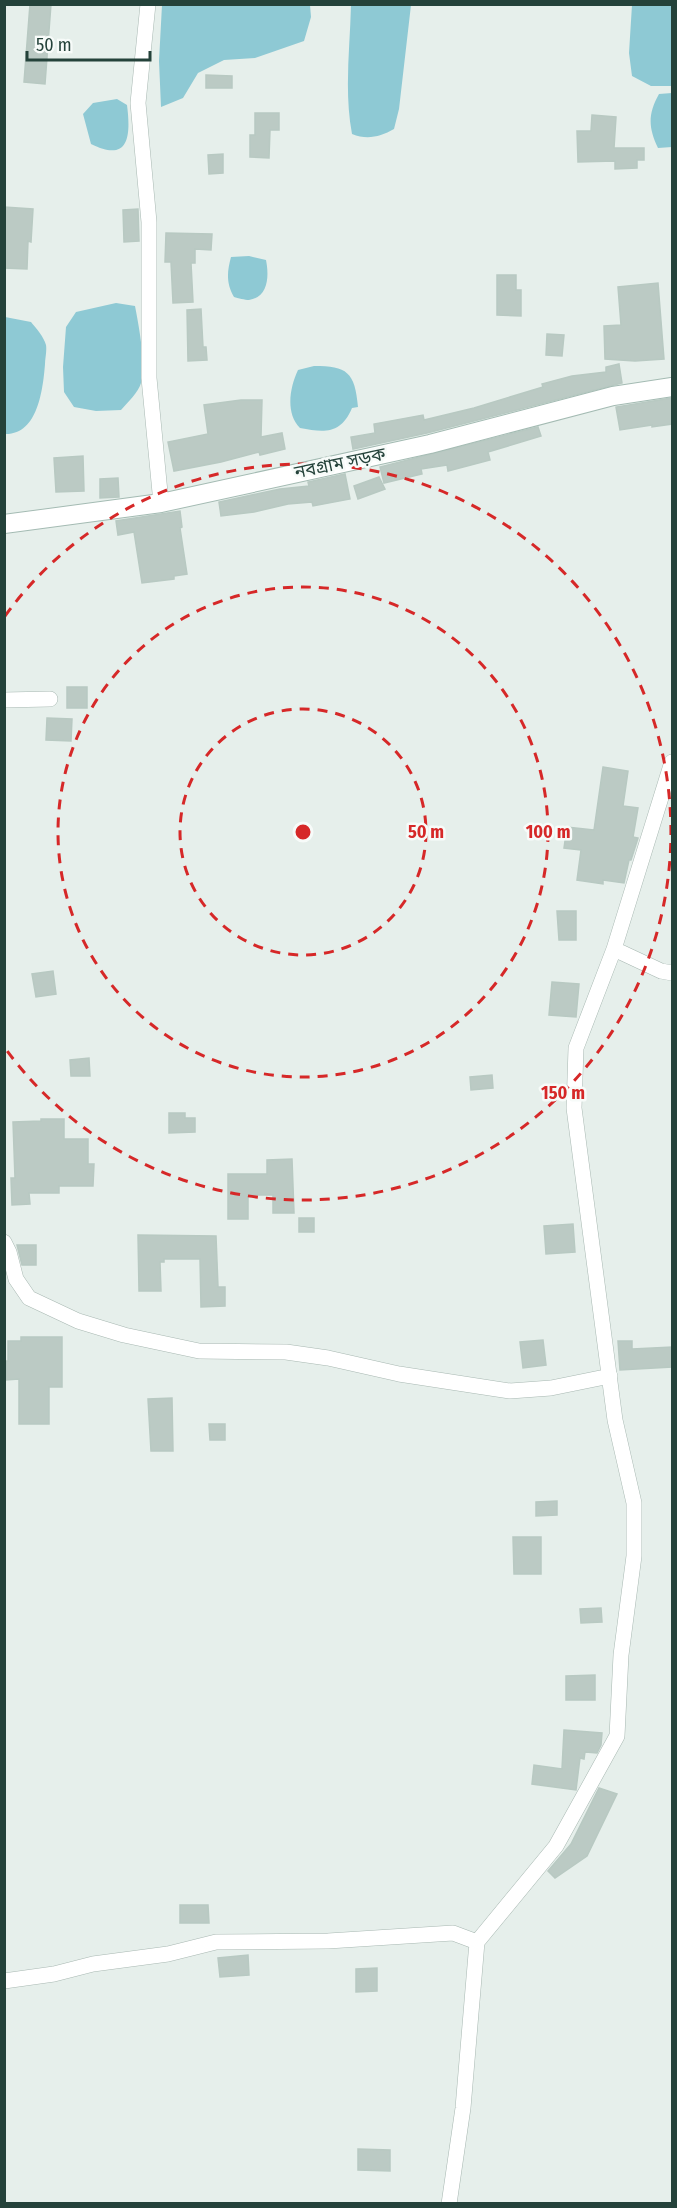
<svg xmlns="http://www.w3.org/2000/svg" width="677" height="2208" viewBox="0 0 677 2208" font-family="'Fira Sans Condensed','Noto Sans Bengali',sans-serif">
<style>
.water{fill:#8ec9d4}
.building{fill:#bbcac4;stroke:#b8c9c2;stroke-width:1.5}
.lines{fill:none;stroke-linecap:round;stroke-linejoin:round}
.minor-casing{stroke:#a8b8b2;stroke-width:16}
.secondary-casing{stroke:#a4bbb3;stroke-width:20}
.minor{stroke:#fff;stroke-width:15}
.secondary{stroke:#fff;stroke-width:18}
.ring{fill:none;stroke:#d62828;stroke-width:3;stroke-dasharray:10 8}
.labels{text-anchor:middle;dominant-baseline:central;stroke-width:5;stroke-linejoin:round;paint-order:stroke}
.street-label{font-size:18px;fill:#24423a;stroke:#f7fbf9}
.centre{fill:#d62828;stroke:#f7fbf9;stroke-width:3}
.ring-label{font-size:18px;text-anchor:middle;font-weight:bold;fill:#d62828;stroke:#f7fbf9;stroke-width:5;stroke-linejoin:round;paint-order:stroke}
</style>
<rect width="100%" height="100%" fill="#e6efeb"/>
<path class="water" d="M 162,5 L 310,5 L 311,17 L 304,41 L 255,58 L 224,60 L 198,73 L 183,98 L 161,107 L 159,61 Z
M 351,5 L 411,5 L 399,109 L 394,129 C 380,137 367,140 352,134 C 344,91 350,48 351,5 Z
M 632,5 L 672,5 L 672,86 L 651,86 L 632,76 L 629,53 Z
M 672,93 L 672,147 L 658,148 C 648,127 648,114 659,94 Z
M 117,99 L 127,105 C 131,136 129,163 91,144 L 83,114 L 93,103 Z
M 249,256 L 266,260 C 269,275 269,297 249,300 C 245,300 238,298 234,297 C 226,283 227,272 231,257 Z
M 116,303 L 135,306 C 139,327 146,363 141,383 C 138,393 128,402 121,410 L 96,411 L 74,407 L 64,392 L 63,367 L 66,327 L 76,312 Z
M 5,317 L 31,322 C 36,328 44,337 46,345 C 47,351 45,359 45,364 C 43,389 38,435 5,434 Z
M 314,366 C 347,366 355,372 358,407 L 352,408 C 341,434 325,433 300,428 C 285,413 290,387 298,370 Z"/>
<path class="building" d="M 30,4 L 51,4 L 45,84 L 24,82 Z
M 206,75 L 232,76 L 232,88 L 206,88 Z
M 255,113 L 279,113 L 279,130 L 270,130 L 269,158 L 250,157 L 250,135 L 255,135 Z
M 592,115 L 616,117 L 614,148 L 644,148 L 644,160 L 637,160 L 637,168 L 615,169 L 615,161 L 578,162 L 577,131 L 591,131 Z
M 223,154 L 223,173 L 209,174 L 208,155 Z
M 4,207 L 33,209 L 31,242 L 28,241 L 27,269 L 4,268 Z
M 138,209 L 139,241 L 124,242 L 123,210 Z
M 166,233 L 212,234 L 211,250 L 195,249 L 195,263 L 191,263 L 193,302 L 173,303 L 171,262 L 165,262 Z
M 497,275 L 516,275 L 516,290 L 521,290 L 521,316 L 497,315 Z
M 658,283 L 664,359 L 635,361 L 605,359 L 604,326 L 621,325 L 618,287 Z
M 201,309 L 203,347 L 206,347 L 207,360 L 188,361 L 187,310 Z
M 547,334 L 564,335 L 562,356 L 546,355 Z
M 619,364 L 622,383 L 427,433 L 353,449 L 351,437 L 375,433 L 374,424 L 423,415 L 424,420 L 474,408 L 543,387 L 542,384 L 572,376 L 606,372 L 606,367 Z
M 672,398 L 672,424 L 652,427 L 652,425 L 620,430 L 616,407 Z
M 241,400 L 262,400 L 261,437 L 282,433 L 285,449 L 260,455 L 259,452 L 221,462 L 174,471 L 168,442 L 208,434 L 204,405 Z
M 538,427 L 541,436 L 488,452 L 490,460 L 448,471 L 447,465 L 421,469 L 422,474 L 384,483 L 380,467 Z
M 83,456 L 84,491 L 56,492 L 54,458 Z
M 345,474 L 350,499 L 313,506 L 312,502 L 288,504 L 254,512 L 221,516 L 219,502 L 280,489 L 309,486 L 308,482 Z
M 379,477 L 385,489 L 358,499 L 354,486 Z
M 118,478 L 119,497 L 100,498 L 100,479 Z
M 180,511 L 182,527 L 180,528 L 187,574 L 174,576 L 174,579 L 142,583 L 134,532 L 118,535 L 116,521 Z
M 67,687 L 87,687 L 87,708 L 67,708 Z
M 47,718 L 72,719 L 71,741 L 46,740 Z
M 603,767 L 628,771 L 623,806 L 638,808 L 633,837 L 638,838 L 631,860 L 629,860 L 624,883 L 603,880 L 603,884 L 577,880 L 581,850 L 564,848 L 567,827 L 594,830 Z
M 557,911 L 576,911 L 576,940 L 559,940 Z
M 53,971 L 56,994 L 36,997 L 32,974 Z
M 552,982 L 579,984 L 576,1017 L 549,1015 Z
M 89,1058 L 90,1076 L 71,1076 L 70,1060 Z
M 492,1075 L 493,1088 L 471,1090 L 470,1077 Z
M 169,1113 L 185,1113 L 185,1118 L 195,1118 L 195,1132 L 169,1133 Z
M 41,1119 L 64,1119 L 64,1139 L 88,1139 L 88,1164 L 94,1164 L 93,1186 L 59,1186 L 59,1193 L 29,1193 L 30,1204 L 12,1205 L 11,1178 L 15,1178 L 13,1122 L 41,1121 Z
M 292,1159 L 294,1213 L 273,1213 L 273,1195 L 248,1195 L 248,1219 L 228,1219 L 228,1174 L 267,1174 L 267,1160 Z
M 299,1218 L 314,1218 L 314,1232 L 299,1232 Z
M 573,1224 L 575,1252 L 546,1254 L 544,1226 Z
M 138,1235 L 216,1236 L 218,1287 L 225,1287 L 225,1306 L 201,1307 L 200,1259 L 164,1259 L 164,1262 L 160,1262 L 161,1291 L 139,1291 Z
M 17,1245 L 36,1245 L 36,1265 L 22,1265 Z
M 21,1337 L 62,1337 L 62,1387 L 49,1387 L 49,1424 L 19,1424 L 19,1379 L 6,1380 L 6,1361 L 8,1361 L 8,1341 L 21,1341 Z
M 543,1340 L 546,1365 L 523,1368 L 520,1342 Z
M 618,1341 L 632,1341 L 632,1349 L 672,1347 L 672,1367 L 620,1370 Z
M 172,1398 L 173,1451 L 151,1451 L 148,1399 Z
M 209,1424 L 225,1424 L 225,1440 L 210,1440 Z
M 557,1501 L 557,1515 L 536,1516 L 536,1502 Z
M 513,1537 L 541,1537 L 541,1574 L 514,1574 Z
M 601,1608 L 602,1622 L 581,1623 L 580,1609 Z
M 595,1675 L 595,1700 L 566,1700 L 566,1676 Z
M 564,1730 L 602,1733 L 601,1745 L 597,1753 L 585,1752 L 584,1759 L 580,1758 L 576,1790 L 532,1784 L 534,1765 L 562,1769 Z
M 599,1788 L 617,1794 L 587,1856 L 555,1878 L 548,1871 L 571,1844 Z
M 180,1905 L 208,1905 L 209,1923 L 180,1923 Z
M 248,1955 L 249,1975 L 220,1977 L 218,1958 Z
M 377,1968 L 377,1991 L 356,1992 L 356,1969 Z
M 358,2149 L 390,2150 L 390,2171 L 358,2170 Z"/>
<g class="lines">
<g class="minor-casing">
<path id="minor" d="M 148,4 L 138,103 L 149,222 L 149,378 L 161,503
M 4,700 L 50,699
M 614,949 L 661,971 L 672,973
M 4,1242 L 9,1252 L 16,1279 L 29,1298 L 78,1321 L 124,1335 L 199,1351 L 286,1352 L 328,1358 L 399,1374 L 510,1391 L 551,1388 L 610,1376
M 4,1981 L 54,1974 L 93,1964 L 168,1954 L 216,1942 L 328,1941 L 453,1933 L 477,1942
M 449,2204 L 463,2108 L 477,1942 L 556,1846 L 617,1736 L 621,1655 L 634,1556 L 634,1503 L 615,1420 L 574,1108 L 576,1048 L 614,949 L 672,762"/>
</g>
<g class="secondary-casing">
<path id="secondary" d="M 4,524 L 161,503 L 430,444 L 613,396 L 672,387"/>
</g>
<use href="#minor" class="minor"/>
<use href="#secondary" class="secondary"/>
</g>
<g class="ring">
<circle cx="303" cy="832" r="123"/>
<circle cx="303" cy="832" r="245"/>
<path d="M5 616A368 368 0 1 1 5 1048"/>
</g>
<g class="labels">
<g class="street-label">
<text transform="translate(340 463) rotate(-12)">নবগ্রাম সড়ক</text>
</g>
</g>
<circle cx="303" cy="832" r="9" class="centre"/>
<g class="ring-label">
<text x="426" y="838">50 m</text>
<text x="548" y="838">100 m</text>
<text x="563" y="1099">150 m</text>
</g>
<rect width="677" height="2208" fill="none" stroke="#24423a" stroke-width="12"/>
<path d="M27 51v9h123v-9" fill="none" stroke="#24423a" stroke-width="3"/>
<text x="36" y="51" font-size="18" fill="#24423a" stroke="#f7fbf9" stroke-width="4.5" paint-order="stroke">50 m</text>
</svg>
